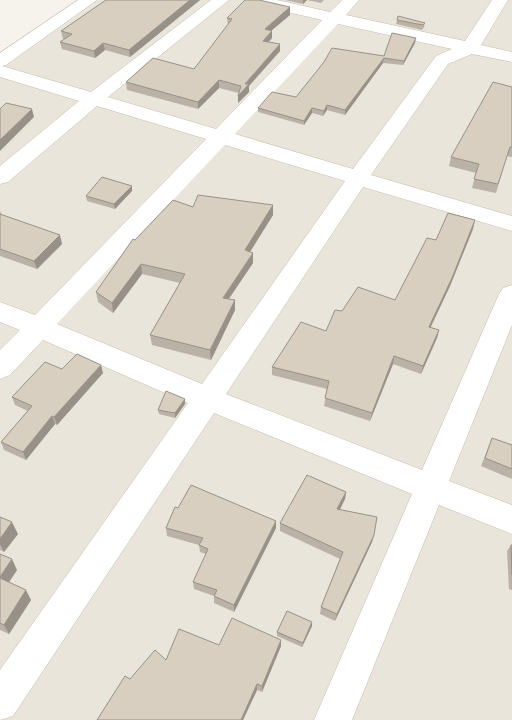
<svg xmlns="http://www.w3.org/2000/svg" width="512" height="720" viewBox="0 0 512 720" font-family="'Source Sans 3',sans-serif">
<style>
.residential{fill:#eae5da}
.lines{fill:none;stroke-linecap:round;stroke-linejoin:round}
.minor-casing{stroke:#c2bbae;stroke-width:1}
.minor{fill:#fff;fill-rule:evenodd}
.wall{fill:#bab2a6}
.shaded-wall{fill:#979187}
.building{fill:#d8cfc1;stroke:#979187}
</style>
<rect width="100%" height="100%" fill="#f6f3ec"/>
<path class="residential" d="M 78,0 L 512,0 L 512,720 L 0,720 L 0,57 Z"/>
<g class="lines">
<g class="minor-casing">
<path id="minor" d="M 78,0 L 97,0 L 6,65 L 2,66 L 91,92 L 211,0 L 229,0 L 108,97 L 216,129 L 322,20 L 249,3 L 247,0 L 277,0 L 330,12 L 342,0 L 359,0 L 346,15 L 465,41 L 492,0 L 508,0 L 481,45 L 512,52 L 512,62 L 472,54 L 448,64 L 371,175 L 512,216 L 512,231 L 363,187 L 226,394 L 422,470 L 499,294 L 503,288 L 512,285 L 512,325 L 449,481 L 512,505 L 512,534 L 439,505 L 352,720 L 314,720 L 412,494 L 214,413 L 13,716 L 0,720 L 0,670 L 188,403 L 43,340 L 10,375 L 0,379 L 0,350 L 20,330 L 0,322 L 0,302 L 35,315 L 206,139 L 97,106 L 8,182 L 0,184 L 0,166 L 79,101 L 0,77 L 0,53 ZM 338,24 L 452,49 L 436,56 L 353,169 L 235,134 ZM 225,145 L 345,181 L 202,384 L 57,324 Z"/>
</g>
<use href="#minor" class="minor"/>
</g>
<path class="wall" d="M 106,0 L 200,0 L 130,57 L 105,50 L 95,58 L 62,49 L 60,42 L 64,39 L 63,39 L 61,31 Z
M 285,0 L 324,0 L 321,3 L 307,0 L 303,4 Z
M 290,7 L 290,15 L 272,30 L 272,38 L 269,42 L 280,44 L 280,51 L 249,86 L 249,92 L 238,103 L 239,93 L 219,88 L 198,109 L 127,90 L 126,82 L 194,69 L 228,25 L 227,18 Z
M 397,20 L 425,23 L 424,27 L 422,30 L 396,24 Z
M 415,43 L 403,65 L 383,63 L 345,115 L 327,110 L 323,116 L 312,113 L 304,125 L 258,112 L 258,108 L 296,97 L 384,56 Z
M 512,87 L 512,157 L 507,156 L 496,193 L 472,188 L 476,173 L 449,166 L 451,157 Z
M 132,191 L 115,209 L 87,201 L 86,196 Z
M 193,207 L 273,215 L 250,252 L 253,253 L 253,263 L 229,299 L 235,300 L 235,310 L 211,360 L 152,345 L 150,335 L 180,283 L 142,274 L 113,313 L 98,302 L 96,292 L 135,240 Z
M 0,211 L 2,215 L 62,244 L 37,269 L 0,256 Z
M 473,229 L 450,286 L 430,327 L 439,330 L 437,338 L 421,374 L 393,364 L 370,421 L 324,406 L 327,389 L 272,375 L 272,367 L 326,331 L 342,311 L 395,300 L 436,240 Z
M 62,369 L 103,373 L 57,425 L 55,424 L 26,460 L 4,450 L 1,442 L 28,411 L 15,405 L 12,397 Z
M 185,399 L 185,404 L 175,418 L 159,414 L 158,410 Z
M 492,438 L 512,445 L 512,479 L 481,466 Z
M 346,492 L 345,499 L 340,510 L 374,535 L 372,542 L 335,621 L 320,614 L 321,607 L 340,559 L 280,531 L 280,523 Z
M 0,517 L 18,534 L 4,552 L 0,550 Z
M 276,521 L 276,528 L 234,612 L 214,603 L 214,596 L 194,589 L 193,582 L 206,554 L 200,552 L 199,545 L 167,536 L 166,528 Z
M 511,545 L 512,545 L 512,590 L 509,589 L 507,551 Z
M 0,554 L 17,570 L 9,582 L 31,600 L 9,634 L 0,630 Z
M 312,626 L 302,647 L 277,636 L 277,632 Z
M 219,645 L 281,646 L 262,692 L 257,690 L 243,720 L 97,720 L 130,679 L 166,660 Z"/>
<path class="shaded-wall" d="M 190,0 L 200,0 L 130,57 L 129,50 Z
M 303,0 L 307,0 L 303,4 Z
M 290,7 L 290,15 L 265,36 L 265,29 Z
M 272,31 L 272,38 L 263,48 L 263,41 Z
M 416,38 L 415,43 L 403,65 L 404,61 Z
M 103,43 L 105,50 L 95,58 L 94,51 Z
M 280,44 L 280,51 L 249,86 L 249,92 L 238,103 L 238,96 L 245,84 Z
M 384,58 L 383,63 L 345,115 L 345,110 Z
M 219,80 L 219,88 L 198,109 L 198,102 Z
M 327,105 L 327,110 L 323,116 L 324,111 Z
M 312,108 L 312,113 L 304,125 L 304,121 Z
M 32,109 L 34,117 L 0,151 L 0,140 Z
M 132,186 L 132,191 L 115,209 L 114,204 Z
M 273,205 L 273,215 L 245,260 L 245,250 Z
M 475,220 L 473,229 L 450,286 L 427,335 L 429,327 Z
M 60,235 L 62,244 L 37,269 L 34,261 Z
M 253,253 L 253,263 L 223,307 L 223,298 Z
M 141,264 L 142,274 L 113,313 L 112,303 Z
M 235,300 L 235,310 L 211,360 L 210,350 Z
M 439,330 L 437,338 L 421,374 L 423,366 Z
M 394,356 L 393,364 L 370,421 L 372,413 Z
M 101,365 L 103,373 L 57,425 L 54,417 Z
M 185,399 L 185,404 L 175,418 L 175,413 Z
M 52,416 L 55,424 L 26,460 L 23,452 Z
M 346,492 L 345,499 L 336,516 L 337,509 Z
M 276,521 L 276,528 L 234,612 L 234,605 Z
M 12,522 L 18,534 L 4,552 L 0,544 L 0,539 Z
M 374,535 L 372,542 L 335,621 L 337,614 Z
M 12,559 L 17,570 L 5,588 L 0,579 L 0,577 Z
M 26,590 L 31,600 L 9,634 L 4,625 Z
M 312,622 L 312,626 L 302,647 L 303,643 Z
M 281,640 L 281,646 L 262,692 L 262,686 Z
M 257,684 L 257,690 L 243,720 L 241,720 Z"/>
<path class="building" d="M 106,0 L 190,0 L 129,50 L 103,43 L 94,51 L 60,42 L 72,34 L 61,31 Z
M 245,0 L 259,0 L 290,7 L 265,29 L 272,31 L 263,41 L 280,44 L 245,84 L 249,84 L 238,96 L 241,86 L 219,80 L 198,102 L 126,82 L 153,58 L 194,69 L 232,19 L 227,18 Z
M 398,16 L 425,23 L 423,25 L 397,20 Z
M 392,33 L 416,38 L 404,61 L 384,58 L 345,110 L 327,105 L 324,111 L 312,108 L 304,121 L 258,108 L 272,92 L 296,97 L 324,62 L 332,48 L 384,56 Z
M 493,82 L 512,87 L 512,147 L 510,147 L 498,184 L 474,179 L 479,164 L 451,157 Z
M 6,103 L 32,109 L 0,140 L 0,109 Z
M 102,177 L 132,186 L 114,204 L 86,196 Z
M 198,195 L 273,205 L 245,250 L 253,253 L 223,298 L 235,300 L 210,350 L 150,335 L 185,274 L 141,264 L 112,303 L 96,292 L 133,239 L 135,240 L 173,200 L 193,207 Z
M 448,213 L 475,220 L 452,278 L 429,327 L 439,330 L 423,366 L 394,356 L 372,413 L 325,398 L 329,381 L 272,367 L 301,322 L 326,331 L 335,310 L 342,311 L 358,287 L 395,300 L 427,238 L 436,240 Z
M 0,214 L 60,235 L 34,261 L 0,249 Z
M 77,354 L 101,365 L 54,417 L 52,416 L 23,452 L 1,442 L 32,406 L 12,397 L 45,362 L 62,369 Z
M 166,391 L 185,399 L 175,413 L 158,410 Z
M 492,438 L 512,445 L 512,469 L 485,458 Z
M 307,475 L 346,492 L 337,509 L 377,517 L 374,535 L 337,614 L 321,607 L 343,552 L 280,523 Z
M 191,485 L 276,521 L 234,605 L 214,596 L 217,590 L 193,582 L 208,549 L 199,545 L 203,538 L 166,528 L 175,507 L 178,508 Z
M 0,517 L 12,522 L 0,539 Z
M 511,545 L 512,545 L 512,575 Z
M 0,554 L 12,559 L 0,577 Z
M 0,578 L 26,590 L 4,625 L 0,623 Z
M 287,611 L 312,622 L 303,643 L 277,632 Z
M 232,618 L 281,640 L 262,686 L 257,684 L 241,720 L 97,720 L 125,676 L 130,679 L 155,650 L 166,660 L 179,629 L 219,645 Z"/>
</svg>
